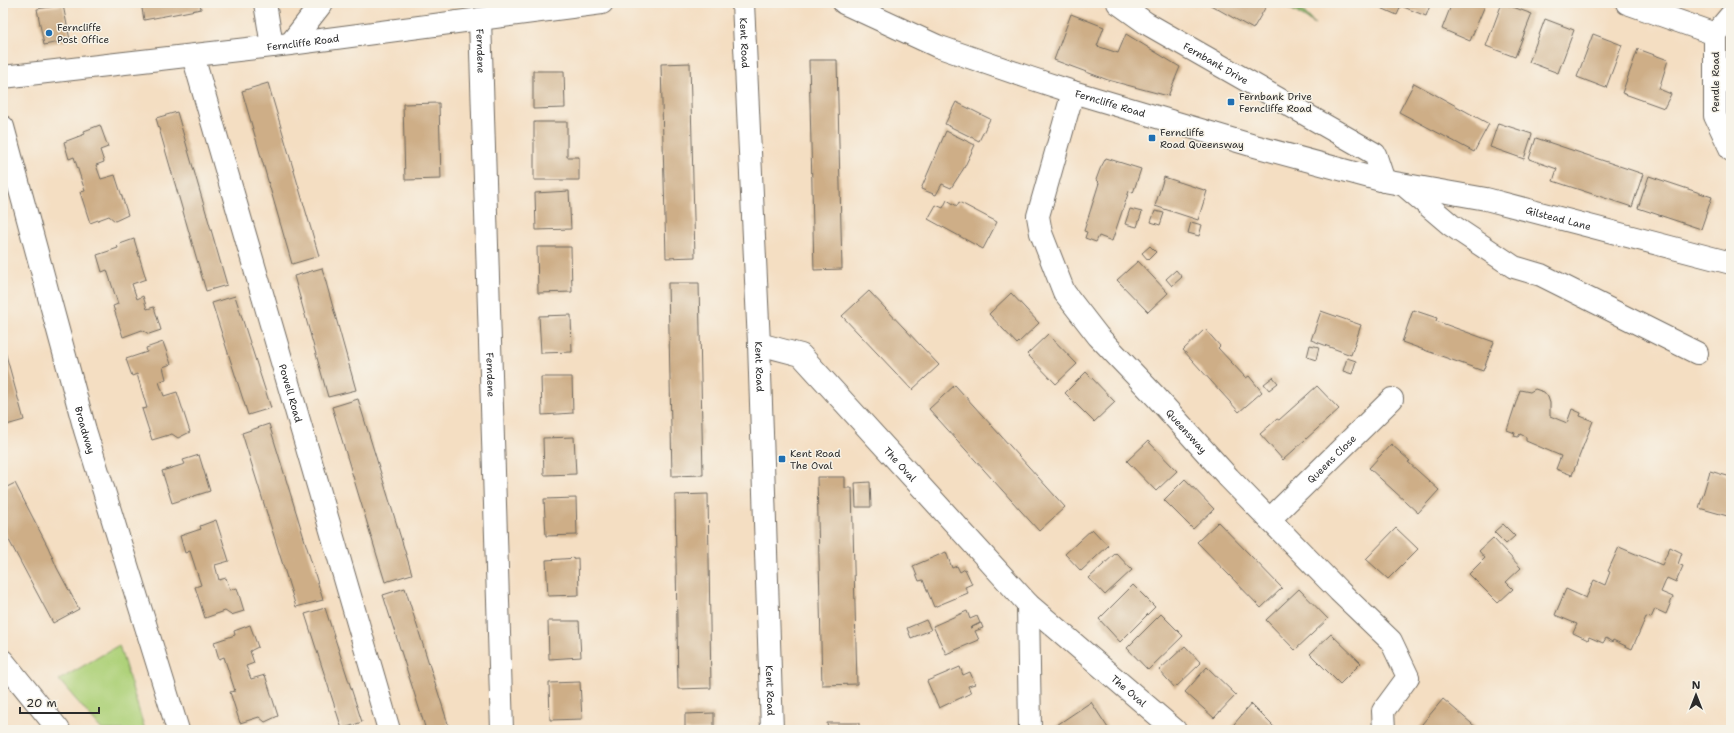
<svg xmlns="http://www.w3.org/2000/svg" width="1734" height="733" viewBox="0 0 1734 733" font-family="'Shantell Sans',sans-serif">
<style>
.green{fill:#aed179;stroke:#6c7e52}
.forest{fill:#8ab369;stroke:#5a6f4a}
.building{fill:#ceae87}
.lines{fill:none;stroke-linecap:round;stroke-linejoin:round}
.minor-casing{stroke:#716a60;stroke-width:24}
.minor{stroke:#fff;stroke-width:22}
.poi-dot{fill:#1f6fb2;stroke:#f7f3e8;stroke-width:1.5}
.labels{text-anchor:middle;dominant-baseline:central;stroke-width:3;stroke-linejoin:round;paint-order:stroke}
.poi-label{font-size:10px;fill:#2b2b2b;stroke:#f7f3e8;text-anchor:start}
.street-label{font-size:10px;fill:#2b2b2b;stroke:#f7f3e8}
</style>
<rect width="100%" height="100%" fill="#f7f3e8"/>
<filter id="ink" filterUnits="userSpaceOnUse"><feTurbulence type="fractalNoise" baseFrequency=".025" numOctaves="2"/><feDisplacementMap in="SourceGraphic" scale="8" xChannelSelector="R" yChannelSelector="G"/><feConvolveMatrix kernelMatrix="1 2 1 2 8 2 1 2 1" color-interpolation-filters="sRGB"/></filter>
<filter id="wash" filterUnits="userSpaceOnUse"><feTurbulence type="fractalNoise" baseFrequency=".012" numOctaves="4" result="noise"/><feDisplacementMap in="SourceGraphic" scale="16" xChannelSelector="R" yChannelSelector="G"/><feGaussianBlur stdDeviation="0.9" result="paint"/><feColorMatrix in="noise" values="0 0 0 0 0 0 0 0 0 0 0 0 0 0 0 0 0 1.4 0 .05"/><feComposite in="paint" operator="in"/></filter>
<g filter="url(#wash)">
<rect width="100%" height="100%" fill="#f4dec2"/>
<path class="green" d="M 119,645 L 145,730 L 102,730 L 59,680 Z"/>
<path class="forest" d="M 1281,3 L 1296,3 L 1315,24 Z"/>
<g id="blocks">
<path class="building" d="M 141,3 L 200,3 L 201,9 L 144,20 Z
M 1207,3 L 1268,3 L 1253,29 Z
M 1380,3 L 1431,3 L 1426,16 L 1401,6 L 1397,15 L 1379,7 Z
M 1452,3 L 1486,3 L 1470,41 L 1442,29 Z
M 1502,3 L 1532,14 L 1515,57 L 1486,46 Z
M 63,5 L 70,40 L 44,45 L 37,9 Z
M 1071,14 L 1104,27 L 1097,46 L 1118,53 L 1126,34 L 1180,67 L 1168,96 L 1108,80 L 1054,60 Z
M 1545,19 L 1574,30 L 1558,73 L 1529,62 Z
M 1593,34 L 1622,45 L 1606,88 L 1577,77 Z
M 1638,49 L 1668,60 L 1659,89 L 1671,94 L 1664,108 L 1622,93 Z
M 809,60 L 837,60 L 842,269 L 814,270 Z
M 690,63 L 695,257 L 666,258 L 661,64 Z
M 533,71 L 564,71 L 565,108 L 533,109 Z
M 268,83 L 319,256 L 292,264 L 242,91 Z
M 1414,83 L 1489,124 L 1474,152 L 1399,112 Z
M 956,102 L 990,119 L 979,141 L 945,124 Z
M 439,103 L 441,179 L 405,180 L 403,104 Z
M 177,112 L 227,285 L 206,291 L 156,118 Z
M 534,122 L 567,122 L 567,157 L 579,157 L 579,180 L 534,180 Z
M 1498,123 L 1532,134 L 1524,159 L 1490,147 Z
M 100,125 L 108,147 L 100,150 L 104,162 L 96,165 L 101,179 L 115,175 L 128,215 L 115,221 L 109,216 L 90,223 L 80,192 L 85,191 L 74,157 L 69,159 L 64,142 L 85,134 L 84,131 Z
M 946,131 L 975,145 L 964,168 L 951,188 L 942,184 L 936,195 L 921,189 Z
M 1536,138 L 1643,174 L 1632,207 L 1553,181 L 1557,169 L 1529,159 Z
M 1106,158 L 1141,169 L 1133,193 L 1129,191 L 1112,241 L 1099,236 L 1096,242 L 1085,238 L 1087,232 L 1084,231 L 1099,183 L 1096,180 L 1100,169 Z
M 1649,176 L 1712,197 L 1701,229 L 1638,208 Z
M 1164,177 L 1207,191 L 1198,220 L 1155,206 Z
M 569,191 L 571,229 L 536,230 L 535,193 Z
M 947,200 L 957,206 L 959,202 L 997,222 L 983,249 L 928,219 L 936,205 L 943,208 Z
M 1130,209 L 1142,212 L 1137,227 L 1125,224 Z
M 1155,211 L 1164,213 L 1160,225 L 1151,222 Z
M 1191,222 L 1202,225 L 1199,236 L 1188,233 Z
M 134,239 L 146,279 L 132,284 L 137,299 L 143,296 L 147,309 L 154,307 L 161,330 L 149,334 L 142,330 L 123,337 L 113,306 L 118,304 L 107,270 L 102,272 L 97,255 L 118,248 L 117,245 Z
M 1150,246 L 1156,252 L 1148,260 L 1142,253 Z
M 537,247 L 571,247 L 572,292 L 538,293 Z
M 1138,261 L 1168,293 L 1148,312 L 1117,280 Z
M 322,268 L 356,390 L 328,397 L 294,276 Z
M 1176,270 L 1182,277 L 1172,286 L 1166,279 Z
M 668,283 L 699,283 L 703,475 L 672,476 Z
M 869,291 L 939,365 L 912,390 L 842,316 Z
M 1011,293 L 1039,323 L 1017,344 L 989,314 Z
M 235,296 L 271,408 L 248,415 L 212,303 Z
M 1413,310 L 1437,318 L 1436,321 L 1494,342 L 1483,371 L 1402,342 Z
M 1321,311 L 1361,325 L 1351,355 L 1311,340 Z
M 571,315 L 572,352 L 541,353 L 539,316 Z
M 1205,329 L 1220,346 L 1218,348 L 1246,378 L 1249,376 L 1262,392 L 1239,412 L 1183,350 Z
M 1048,334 L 1077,364 L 1056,384 L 1027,354 Z
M 163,342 L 171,364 L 163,367 L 166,379 L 159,382 L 164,396 L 177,392 L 190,432 L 178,438 L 172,434 L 152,440 L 142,409 L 147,408 L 137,374 L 132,376 L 126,359 L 147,352 L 146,348 Z
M 3,344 L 24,420 L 3,426 Z
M 1310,345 L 1319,347 L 1316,360 L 1307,357 Z
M 1347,358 L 1356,361 L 1352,374 L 1343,371 Z
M 1086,372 L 1115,402 L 1094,422 L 1065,393 Z
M 541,377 L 572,377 L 573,413 L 542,415 Z
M 1273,377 L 1278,383 L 1269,390 L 1264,384 Z
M 955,385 L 1065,507 L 1039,531 L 929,409 Z
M 1317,386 L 1339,409 L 1283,460 L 1260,434 L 1277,419 L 1279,420 Z
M 1535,389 L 1544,392 L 1548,397 L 1550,403 L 1550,416 L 1567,423 L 1572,409 L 1581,413 L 1580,416 L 1593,421 L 1572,475 L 1556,469 L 1561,456 L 1526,441 L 1526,437 L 1520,434 L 1518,437 L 1514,436 L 1515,433 L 1507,430 L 1520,390 L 1530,392 Z
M 358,399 L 412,574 L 385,582 L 332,407 Z
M 269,424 L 323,600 L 296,607 L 242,433 Z
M 574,437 L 576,474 L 544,475 L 543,438 Z
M 1148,441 L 1177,471 L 1156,491 L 1127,461 Z
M 1391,444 L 1410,461 L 1408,462 L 1439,490 L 1418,513 L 1369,468 Z
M 199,455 L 210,491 L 172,503 L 162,471 L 185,464 L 183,460 Z
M 1710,471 L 1731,477 L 1731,517 L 1699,508 Z
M 817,477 L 845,477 L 845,488 L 852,488 L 857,684 L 822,685 Z
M 1185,479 L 1214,509 L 1193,529 L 1164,500 Z
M 870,482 L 871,507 L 856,507 L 855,483 Z
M 15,483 L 48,547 L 57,568 L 79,609 L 53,623 L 3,529 L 3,489 Z
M 708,494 L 711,688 L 678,689 L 675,495 Z
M 576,498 L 577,535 L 546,536 L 544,499 Z
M 216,520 L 229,561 L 215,565 L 219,580 L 226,578 L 230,590 L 237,588 L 244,611 L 231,615 L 225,611 L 205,618 L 195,587 L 201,585 L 190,551 L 185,553 L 180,536 L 201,529 L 200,526 Z
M 1218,522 L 1282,588 L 1261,608 L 1197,542 Z
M 1503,524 L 1515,536 L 1506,544 L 1494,532 Z
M 1396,528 L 1418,549 L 1388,579 L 1366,559 Z
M 1092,529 L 1108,546 L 1081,571 L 1065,554 Z
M 1493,538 L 1521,568 L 1506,582 L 1513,589 L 1498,603 L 1469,574 L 1485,558 L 1479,551 Z
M 1619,547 L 1662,565 L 1670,547 L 1682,553 L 1678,564 L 1683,566 L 1676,582 L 1667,578 L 1661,592 L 1673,597 L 1666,614 L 1655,609 L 1651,618 L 1646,617 L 1632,649 L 1613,640 L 1612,642 L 1606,638 L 1603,643 L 1589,637 L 1588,640 L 1573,633 L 1577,624 L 1555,615 L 1566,589 L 1586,598 L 1594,580 L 1605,585 L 1610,572 L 1608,571 Z
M 946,552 L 952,568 L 957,566 L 960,572 L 965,569 L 972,584 L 965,587 L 968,593 L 934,607 L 923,580 L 919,581 L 913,566 Z
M 1116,553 L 1132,570 L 1105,595 L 1089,578 Z
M 578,558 L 579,595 L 548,596 L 546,560 Z
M 1133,585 L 1155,607 L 1120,642 L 1099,619 Z
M 405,588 L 449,727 L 441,730 L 426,730 L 383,595 Z
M 1299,589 L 1328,619 L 1295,650 L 1266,620 Z
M 325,608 L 362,722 L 342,729 L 305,614 Z
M 967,611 L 970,619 L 977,616 L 980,623 L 970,628 L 981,623 L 983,628 L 975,631 L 979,640 L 946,654 L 933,626 Z
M 1161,614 L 1183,636 L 1148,670 L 1127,648 Z
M 926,620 L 931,630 L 911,638 L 907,628 Z
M 548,621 L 579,621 L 581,657 L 549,659 Z
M 250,625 L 258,647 L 250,651 L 254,663 L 246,666 L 251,679 L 265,675 L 278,716 L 265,722 L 259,717 L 240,723 L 230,692 L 235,691 L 224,657 L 219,659 L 214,642 L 235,635 L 234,631 Z
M 1331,634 L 1361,663 L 1340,684 L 1310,654 Z
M 1185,646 L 1201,663 L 1175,688 L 1159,670 Z
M 960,667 L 963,675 L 970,672 L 975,684 L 968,686 L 971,693 L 939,708 L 927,681 Z
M 1207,667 L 1236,695 L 1214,718 L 1185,692 Z
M 580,682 L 582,719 L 550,720 L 549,683 Z
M 1443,699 L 1478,729 L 1477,730 L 1417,730 Z
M 1091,702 L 1108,728 L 1105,730 L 1052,730 L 1051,729 Z
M 1251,704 L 1277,730 L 1229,730 Z
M 714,713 L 714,730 L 685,730 L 685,714 Z
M 827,723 L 859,723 L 859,730 L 828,730 Z"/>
</g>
</g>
<g filter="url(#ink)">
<use href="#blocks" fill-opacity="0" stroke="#716a60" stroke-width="1"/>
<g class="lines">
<g class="minor-casing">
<g id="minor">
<path d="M 265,3 L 272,46"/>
<path id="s1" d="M 743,3 L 759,344 L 772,730"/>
<path id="s2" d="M 844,3 L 937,46 L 1030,78 L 1073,92 L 1251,145 L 1384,181 L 1486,199 L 1731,263"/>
<path id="s3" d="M 1118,3 L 1146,23 L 1375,154 L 1384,181"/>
<path d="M 1627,3 L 1715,34"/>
<path d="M 1731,15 L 1715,34 L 1715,116 L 1731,150"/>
<path id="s4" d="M 480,19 L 502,730"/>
<path d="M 290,44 L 322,3"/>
<path id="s5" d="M 193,56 L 389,730"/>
<path id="s6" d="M 3,77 L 290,44 L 602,3"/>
<path id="s7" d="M 1073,92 L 1038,216 L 1041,233 L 1064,292 L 1098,336 L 1157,398 L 1229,478 L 1339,591 L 1391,641 L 1408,677 L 1383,711 L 1384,730"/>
<path id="s8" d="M 3,127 L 85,430 L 178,730"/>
<path d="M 1404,185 L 1451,225 L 1514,267 L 1541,275 L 1697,353"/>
<path id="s9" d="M 759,344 L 801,355 L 1028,604 L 1030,730"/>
<path id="s10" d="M 1270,519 L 1392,399"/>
<path id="s11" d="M 1028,604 L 1175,730"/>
<path d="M 3,661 L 59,730"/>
</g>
</g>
<use href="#minor" class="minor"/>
</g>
</g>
<g class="poi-dot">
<circle cx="49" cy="33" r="4"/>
<rect x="1227" y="98" width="8" height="8" rx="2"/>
<rect x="1148" y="134" width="8" height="8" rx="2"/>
<rect x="778" y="455" width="8" height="8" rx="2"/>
</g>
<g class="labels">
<g class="poi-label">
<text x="57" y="27">Ferncliffe<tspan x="57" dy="12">Post Office</tspan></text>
<text x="1239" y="96">Fernbank Drive<tspan x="1239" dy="12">Ferncliffe Road</tspan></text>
<text x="1160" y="132">Ferncliffe<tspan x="1160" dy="12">Road Queensway</tspan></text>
<text x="790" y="453">Kent Road<tspan x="790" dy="12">The Oval</tspan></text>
</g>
<g class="street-label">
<text stroke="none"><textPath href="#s6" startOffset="302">Ferncliffe Road</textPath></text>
<text stroke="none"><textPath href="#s1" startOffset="40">Kent Road</textPath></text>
<text stroke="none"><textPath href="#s4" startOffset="32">Ferndene</textPath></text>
<text stroke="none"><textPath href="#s3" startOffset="115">Fernbank Drive</textPath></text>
<text transform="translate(1715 82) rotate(-90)">Pendle Road</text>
<text stroke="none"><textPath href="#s2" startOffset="285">Ferncliffe Road</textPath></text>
<text stroke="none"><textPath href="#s2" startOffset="748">Gilstead Lane</textPath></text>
<text stroke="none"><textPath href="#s1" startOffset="364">Kent Road</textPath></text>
<text stroke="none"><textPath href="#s4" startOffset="356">Ferndene</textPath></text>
<text stroke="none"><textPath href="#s5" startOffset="351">Powell Road</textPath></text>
<text stroke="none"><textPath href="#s8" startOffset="314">Broadway</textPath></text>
<text stroke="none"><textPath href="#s7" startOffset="395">Queensway</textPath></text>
<text stroke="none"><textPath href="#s10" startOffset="86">Queens Close</textPath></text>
<text stroke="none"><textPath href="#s9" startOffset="191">The Oval</textPath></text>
<text stroke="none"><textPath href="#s1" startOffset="688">Kent Road</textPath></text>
<text stroke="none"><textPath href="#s11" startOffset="133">The Oval</textPath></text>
</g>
</g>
<rect width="1734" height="733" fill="none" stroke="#f7f3e8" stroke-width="16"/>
<g transform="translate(1696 695)" stroke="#f7f3e8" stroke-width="3" paint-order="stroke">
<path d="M0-3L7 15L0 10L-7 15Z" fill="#2b2b2b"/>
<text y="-6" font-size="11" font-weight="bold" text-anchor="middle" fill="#2b2b2b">N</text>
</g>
<path d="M20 707v6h79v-6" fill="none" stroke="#2b2b2b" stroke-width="2"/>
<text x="26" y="707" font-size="12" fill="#2b2b2b" stroke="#f7f3e8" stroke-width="3" paint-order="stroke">20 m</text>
</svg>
